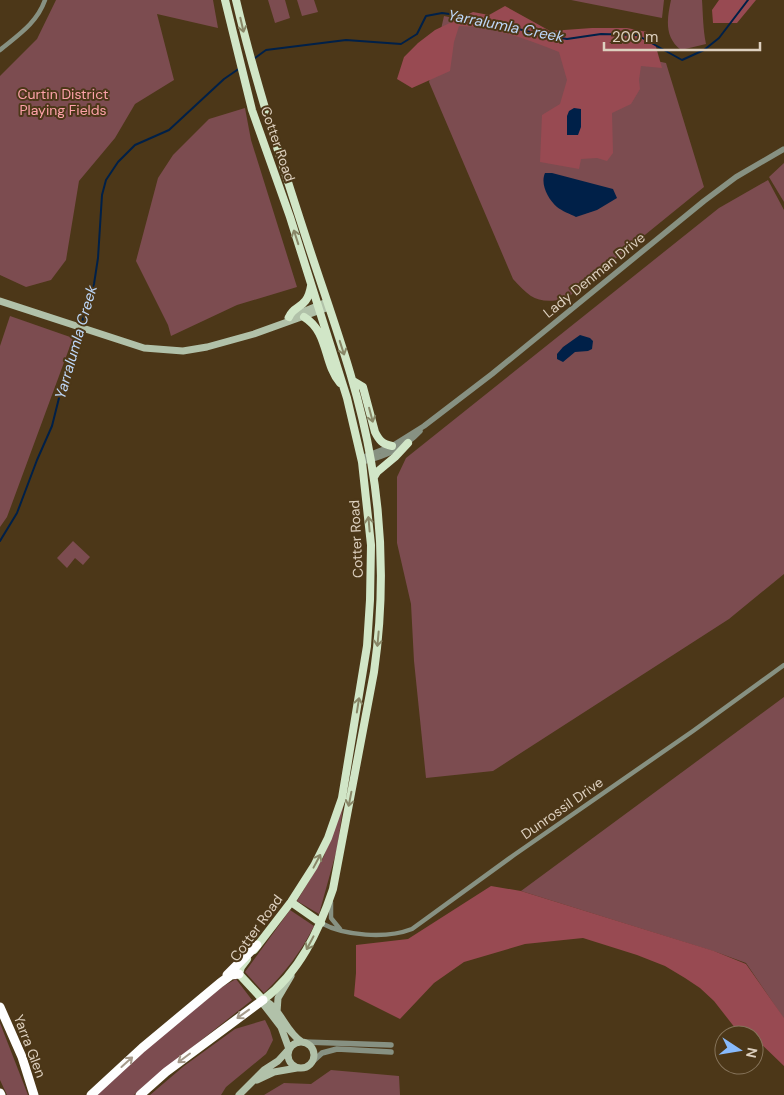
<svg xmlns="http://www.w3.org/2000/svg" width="784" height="1095" viewBox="0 0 784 1095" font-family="'DM Sans',sans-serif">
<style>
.green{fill:#7c4c50}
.forest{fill:#984a52}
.water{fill:#002048}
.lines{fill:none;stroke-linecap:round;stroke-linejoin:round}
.stream{stroke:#002048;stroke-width:2}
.minor{stroke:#879182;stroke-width:4.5}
.tertiary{stroke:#879182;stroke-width:5.5}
.secondary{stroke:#b1c1a9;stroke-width:7}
.primary{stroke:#d1e6c7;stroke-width:8}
.motorway{stroke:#fefefe;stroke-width:9}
.oneway{stroke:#888667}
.oneway2{stroke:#a59a8b}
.labels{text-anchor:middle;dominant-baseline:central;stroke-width:4;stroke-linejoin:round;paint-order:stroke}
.park-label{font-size:14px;fill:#fda2a9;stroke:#4c3718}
.street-label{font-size:14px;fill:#ddd0bf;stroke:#4c3718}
.water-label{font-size:15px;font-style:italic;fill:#bed7f8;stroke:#4c3718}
</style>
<rect width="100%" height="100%" fill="#4c3718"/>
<path class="green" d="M 56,0 L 213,0 L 218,28 L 157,14 L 174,80 L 135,104 L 115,138 L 79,181 L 66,260 L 51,280 L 26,287 L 0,275 L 0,76 L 37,39 Z
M 268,0 L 285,0 L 290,18 L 275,23 Z
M 297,0 L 314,0 L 318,12 L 302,16 Z
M 571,0 L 664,0 L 662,18 Z
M 671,0 L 702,0 C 703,15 703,29 706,44 L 681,50 C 664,37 667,19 671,0 Z
M 444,16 L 666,63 L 704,187 L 566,299 C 538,304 531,299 513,279 L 429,82 Z
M 245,108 L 251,140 L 297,287 L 237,305 L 171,336 L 168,325 L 136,261 L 158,178 L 173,155 L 209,119 Z
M 784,163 L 784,202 L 769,177 Z
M 768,180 L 784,210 L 784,574 L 729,619 L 493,771 L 426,778 L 414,661 L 411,604 L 397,543 L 397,477 L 406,458 L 719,208 Z
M 10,316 L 73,338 L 7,517 L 0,527 L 0,346 Z
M 73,541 L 90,557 L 83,565 L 75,558 L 67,568 L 57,558 Z
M 784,697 L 784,1019 L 746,963 L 716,952 L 521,891 Z
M 345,794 L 337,849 L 319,914 L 297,901 L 324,856 Z
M 290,910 L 314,926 C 301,952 285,973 264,993 L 245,972 Z
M 236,979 L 252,1000 L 147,1083 L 134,1095 L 96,1095 L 149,1047 L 222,987 Z
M 265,1020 L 270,1030 L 273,1040 L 266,1054 L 226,1087 L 221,1095 L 150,1095 L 184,1066 L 235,1029 Z
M 0,1023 L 28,1095 L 7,1095 L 0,1080 Z
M 331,1070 L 399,1076 L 400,1095 L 264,1095 L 284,1083 L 311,1084 Z"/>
<path class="forest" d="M 719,0 L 756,0 L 737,23 L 713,23 L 712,10 Z
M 505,6 L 550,31 L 592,28 L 627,28 L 652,33 L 662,68 L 641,66 L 639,80 L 640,89 L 631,104 L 612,113 L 613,153 L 607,161 L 597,158 L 581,159 L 579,169 L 540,162 L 542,115 L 560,104 L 567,80 L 559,52 C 527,40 494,26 459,26 L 454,42 L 450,71 L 412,88 L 397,79 L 404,57 L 418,43 L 435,30 L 473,12 L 489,15 Z
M 491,886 L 521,891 L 714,951 L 746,964 L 784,1018 L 784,1066 L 754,1037 L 754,1035 L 739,1033 L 714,1001 L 700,988 L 685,978 L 665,966 L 637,955 L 583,938 L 525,944 L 464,962 L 434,983 L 400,1019 L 354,996 L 356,973 L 356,945 L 408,939 Z"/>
<path class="water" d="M 574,108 L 581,109 L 581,127 L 578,135 L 567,135 L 567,116 L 569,111 Z
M 545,173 L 552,173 L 613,189 L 617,198 L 597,210 L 576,217 C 570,214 562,211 557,207 C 548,199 540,184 545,173 Z
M 580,335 L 590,338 L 593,341 L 592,349 L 588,351 L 575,352 L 563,362 L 557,359 L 557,354 L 563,347 Z"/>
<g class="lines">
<path class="stream" d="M 255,58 L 266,50 L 346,40 L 401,44 L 417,34 L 426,16 L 442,13 L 464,16 L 543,35 L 567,39 L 601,34 L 637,35 L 682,60 L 704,50 L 719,38 L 748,0
M 81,325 L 94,284 L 98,258 L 102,195 L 106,180 L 118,162 L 135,145 L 169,130 L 224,79 L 240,68
M 0,541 L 17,513 L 37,460 L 52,426 L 67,366 L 79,329"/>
<path class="minor" d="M 0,50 C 18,35 37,23 45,0
M 331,902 L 331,918 L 340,929
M 321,923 C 345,936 386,939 412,929 L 514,855 L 693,731 L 784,665"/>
<path class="tertiary" d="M 366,456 L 392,446 L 424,426 L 492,374 L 704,201 L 736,177 L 784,149
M 362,462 C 385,456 403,449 420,431
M 305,1042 L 391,1045
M 310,1064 L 322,1053 L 337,1049 L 391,1052"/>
<path class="secondary" d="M 0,301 L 144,348 L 183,351 L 207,347 L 254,334 L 329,307
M 288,318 L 327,302
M 263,1000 C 281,1007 285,1032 302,1042
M 263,1000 L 264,1005 L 281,1027 L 289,1049
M 277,1012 L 278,998 L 291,976
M288 1055a13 13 0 1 1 26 0a13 13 0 1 1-26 0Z
M 257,1080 L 274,1072 L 297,1068
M 239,1095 L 264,1070 L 278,1061 L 288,1050"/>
<path class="primary" d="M 225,0 L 252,110 L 290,217 L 347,398 L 362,462 L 371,545 L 370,600 L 367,646 L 342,798 L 328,838 L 314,866 L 291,902 L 254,950
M 236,0 C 256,85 283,167 310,250 C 333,320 359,389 371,461 C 383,530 384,602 374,672 L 333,889 C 319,931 299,973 263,1000 L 239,974 L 241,967 L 247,959
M 289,317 C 294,304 307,310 311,286
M 304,317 C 329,332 323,363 340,383
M 353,381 L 363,387 L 375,432 C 379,440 382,444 392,446
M 374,477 L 377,472 L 395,457 L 408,443
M 291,902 L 321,923"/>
<path class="motorway" d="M 227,975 L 257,945
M 0,1007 L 22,1057 L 34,1095
M 0,1093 L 1,1095
M 91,1095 L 142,1048 L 220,983 L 231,975 L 239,974
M 140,1095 L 166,1072 L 263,1000"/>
</g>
<defs><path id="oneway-shaft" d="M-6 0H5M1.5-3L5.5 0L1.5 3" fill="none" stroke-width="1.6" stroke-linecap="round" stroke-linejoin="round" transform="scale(1.25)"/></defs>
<g class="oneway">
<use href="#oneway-shaft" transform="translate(242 25) rotate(77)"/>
<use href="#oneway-shaft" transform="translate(296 237) rotate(-108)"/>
<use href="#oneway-shaft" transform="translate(342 348) rotate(72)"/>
<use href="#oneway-shaft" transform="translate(371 415) rotate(75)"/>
<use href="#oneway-shaft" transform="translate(369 524) rotate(-95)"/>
<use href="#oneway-shaft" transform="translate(378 639) rotate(95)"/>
<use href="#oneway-shaft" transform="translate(358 705) rotate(-81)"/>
<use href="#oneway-shaft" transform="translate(350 799) rotate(101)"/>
<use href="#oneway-shaft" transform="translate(317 861) rotate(-62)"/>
<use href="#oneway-shaft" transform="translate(310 943) rotate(118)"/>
</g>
<g class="oneway2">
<use href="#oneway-shaft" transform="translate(243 1014) rotate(144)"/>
<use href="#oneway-shaft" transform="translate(184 1058) rotate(143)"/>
<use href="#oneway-shaft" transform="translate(127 1062) rotate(-42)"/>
</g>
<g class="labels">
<g class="park-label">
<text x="63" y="94">Curtin District<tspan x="63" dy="16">Playing Fields</tspan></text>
</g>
<g class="street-label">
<text transform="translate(278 144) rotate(71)">Cotter Road</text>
<text transform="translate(594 275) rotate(-39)">Lady Denman Drive</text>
<text transform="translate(356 539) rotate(-93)">Cotter Road</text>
<text transform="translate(562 808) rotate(-35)">Dunrossil Drive</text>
<text transform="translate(256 928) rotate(-54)">Cotter Road</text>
<text transform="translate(30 1046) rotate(69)">Yarra Glen</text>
</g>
<g class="water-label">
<text transform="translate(506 26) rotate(11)">Yarralumla Creek</text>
<text transform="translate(76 342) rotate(-74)">Yarralumla Creek</text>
</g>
</g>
<g transform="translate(739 1050) rotate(102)"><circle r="24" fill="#4c3718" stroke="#86745b"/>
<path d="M0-4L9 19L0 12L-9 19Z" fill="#88bafc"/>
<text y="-8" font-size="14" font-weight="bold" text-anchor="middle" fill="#ddd0bf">N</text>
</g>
<path d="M604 42v8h156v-8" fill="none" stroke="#ddd0bf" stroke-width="2.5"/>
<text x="612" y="42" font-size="15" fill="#ddd0bf" stroke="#4c3718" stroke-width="4" paint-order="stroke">200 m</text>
</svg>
